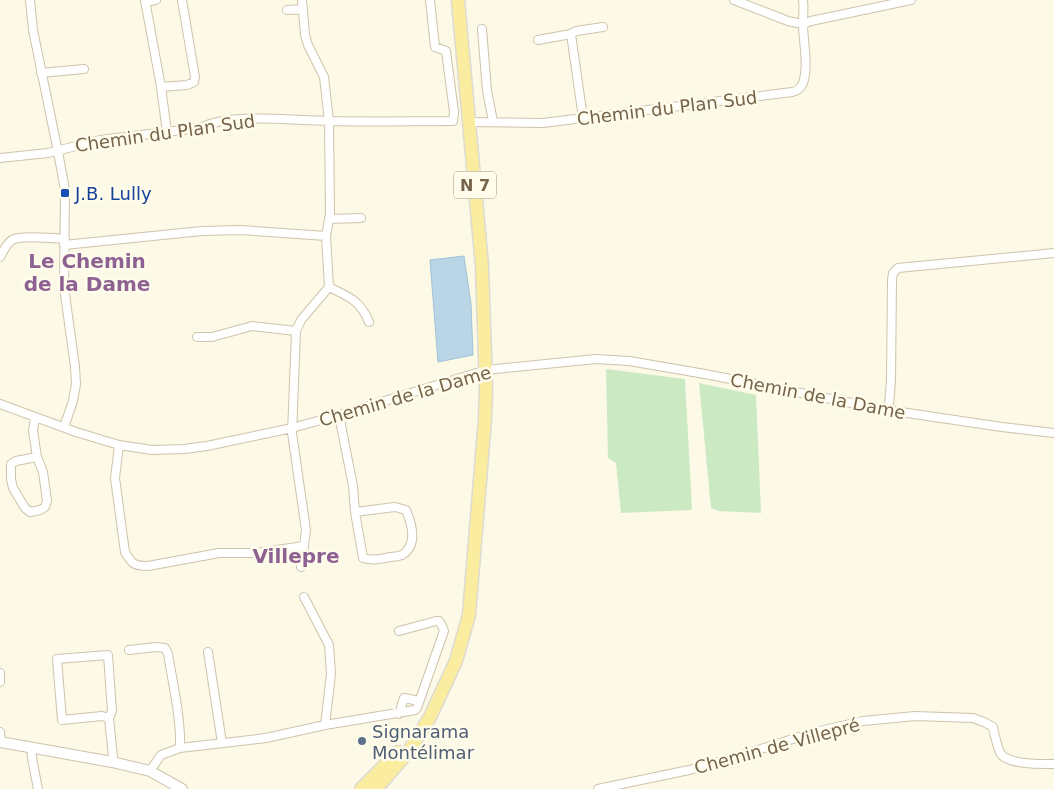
<svg xmlns="http://www.w3.org/2000/svg" width="1054" height="789" viewBox="0 0 1054 789" font-family="'DejaVu Sans',sans-serif">
<style>
.green{fill:#cbeac4}
.water{fill:#bad6e6;stroke:#a0c3d8}
.lines{fill:none;stroke-linecap:round;stroke-linejoin:round}
.minor-casing{stroke:#cec3ac;stroke-width:10}
.tertiary-casing{stroke:#cec3ac;stroke-width:12}
.primary-casing{stroke:#dedad4;stroke-width:15}
.minor{stroke:#fff;stroke-width:8}
.tertiary{stroke:#fff;stroke-width:10}
.primary{stroke:#fbed9f;stroke-width:12}
.transit-dot{fill:#1a4fb4;stroke:#fffcec;stroke-width:2}
.service-dot{fill:#5c6f8a;stroke:#fffcec;stroke-width:2}
.labels{text-anchor:middle;dominant-baseline:central;stroke-width:5;stroke-linejoin:round;paint-order:stroke}
.shield{fill:#fffcec;stroke:#9f927b;stroke-width:1}
.shield-label{font-size:16px;font-weight:bold;fill:#76644a}
.street-label{font-size:18px;fill:#76644a;stroke:#fffcec}
.transit-label{font-size:18px;fill:#164399;stroke:#fffcec;text-anchor:start}
.service-label{font-size:18px;fill:#4e5e75;stroke:#fffcec;text-anchor:start}
.quarter-label{font-size:20px;font-weight:bold;fill:#8d6292;stroke:#fffcec}
</style>
<rect width="100%" height="100%" fill="#fcf9e6"/>
<path class="green" d="M 606,369 L 685,379 L 692,510 L 621,513 L 616,463 L 608,458 Z
M 699,383 L 756,395 L 761,513 L 719,511 L 711,508 Z"/>
<path class="water" d="M 464,256 L 471,304 L 473,355 L 438,362 L 430,260 Z"/>
<g class="lines">
<g class="minor-casing">
<path id="minor" d="M 30,0 L 33,30 L 59,157 L 65,190 L 64,287 L 75,367 L 76,384 L 73,401 L 64,427
M 145,0 L 161,87 L 167,132
M 734,0 L 788,21 L 803,24 L 811,21 L 911,0
M 145,2 L 156,0
M 287,10 L 303,9
M 482,29 L 487,91 L 493,121
M 538,40 L 571,34
M 41,73 L 84,69
M 161,87 L 187,85 L 194,82 L 195,77 L 182,0
M 583,118 L 571,34 L 576,31 L 603,27
M 469,122 L 543,123 L 792,92 C 797,91 801,88 803,83 C 809,65 803,42 803,24 C 803,15 804,8 803,0
M 0,158 L 48,153 L 100,140 L 199,128 C 233,112 292,121 329,121 C 370,122 412,121 453,121 L 454,112 L 446,51 L 435,47 L 430,0
M 329,219 L 361,218
M 64,245 L 202,231 L 241,230 L 326,236
M 0,257 C 3,252 6,244 12,240 C 21,235 53,238 65,239
M 329,287 C 349,297 360,300 369,322
M 197,337 L 212,337 L 252,326 L 296,331
M 0,404 L 76,432 L 119,445 L 152,450 L 184,449 L 207,446 L 292,428 L 339,415 L 486,370 L 596,359 L 629,361 L 705,374 L 887,410 L 1002,427 L 1054,433
M 887,410 L 889,405 L 891,380 L 892,280 L 893,273 L 898,268 L 1054,253
M 339,415 L 353,486 L 355,512 L 363,558 C 373,561 380,559 390,557 C 394,557 399,556 402,555 C 418,545 412,524 406,510 L 395,507 L 355,512
M 35,417 L 33,431 L 37,457 L 16,461 L 11,464 L 11,479 L 13,488 L 25,508 L 30,512 L 40,510 L 45,507 L 47,501 L 43,472 L 37,457
M 119,445 L 115,478 L 125,552 C 132,564 134,566 148,566 L 219,553 L 256,553 L 304,546 L 306,530 L 292,433 L 296,331 L 301,320 L 329,287 L 326,236 L 330,214 L 329,121 L 324,77 L 308,45 L 305,35 L 302,0
M 301,567 L 304,546
M 304,597 L 329,645 L 331,674 L 325,725
M 129,650 L 156,647 L 165,648 L 168,654 C 173,685 181,717 180,748
M 208,652 L 222,743
M 0,673 L 0,682
M 399,714 L 404,698 L 419,701
M 109,718 L 102,716 L 62,720 L 57,659 L 108,655 L 112,711 L 109,718 L 113,757 L 112,762
M 0,732 L 1,742
M 31,747 L 32,758 L 38,789
M 150,771 L 161,755 L 180,748 L 266,738 L 325,725 L 415,710 L 417,708 L 444,631 L 442,626 L 439,621 L 436,621 L 399,631
M 598,789 L 689,770 L 726,760 L 815,732 L 863,721 L 915,716 L 973,718 L 984,722 L 993,727 C 994,733 998,750 1001,754 C 1009,765 1041,764 1054,764"/>
</g>
<g class="tertiary-casing">
<path id="tertiary" d="M 0,742 L 112,762 L 150,771 L 182,789"/>
</g>
<g class="primary-casing">
<path id="primary" d="M 361,789 L 398,752
M 376,789 L 409,751 L 430,717 L 456,661 L 469,615 L 485,419 L 486,388 L 482,266 L 458,0"/>
</g>
<use href="#minor" class="minor"/>
<use href="#tertiary" class="tertiary"/>
<use href="#primary" class="primary"/>
</g>
<rect class="transit-dot" x="60" y="188" width="10" height="10" rx="2.5"/>
<circle class="service-dot" cx="362" cy="741" r="5"/>
<g class="labels">
<rect class="shield" x="454" y="171.5" width="42" height="27" rx="4"/>
<g class="shield-label">
<text x="475" y="185">N 7</text>
</g>
<g class="street-label">
<text transform="translate(667 108) rotate(-7)">Chemin du Plan Sud</text>
<text transform="translate(165 133) rotate(-8)">Chemin du Plan Sud</text>
<text transform="translate(405 396) rotate(-16)">Chemin de la Dame</text>
<text transform="translate(818 396) rotate(11)">Chemin de la Dame</text>
<text transform="translate(777 746) rotate(-15)">Chemin de Villepré</text>
</g>
<g class="transit-label">
<text x="75" y="193">J.B. Lully</text>
</g>
<g class="service-label">
<text x="372" y="731">Signarama<tspan x="372" dy="21">Montélimar</tspan></text>
</g>
<g class="quarter-label">
<text x="87" y="261">Le Chemin<tspan x="87" dy="23">de la Dame</tspan></text>
<text x="296" y="556">Villepre</text>
</g>
</g>
</svg>
